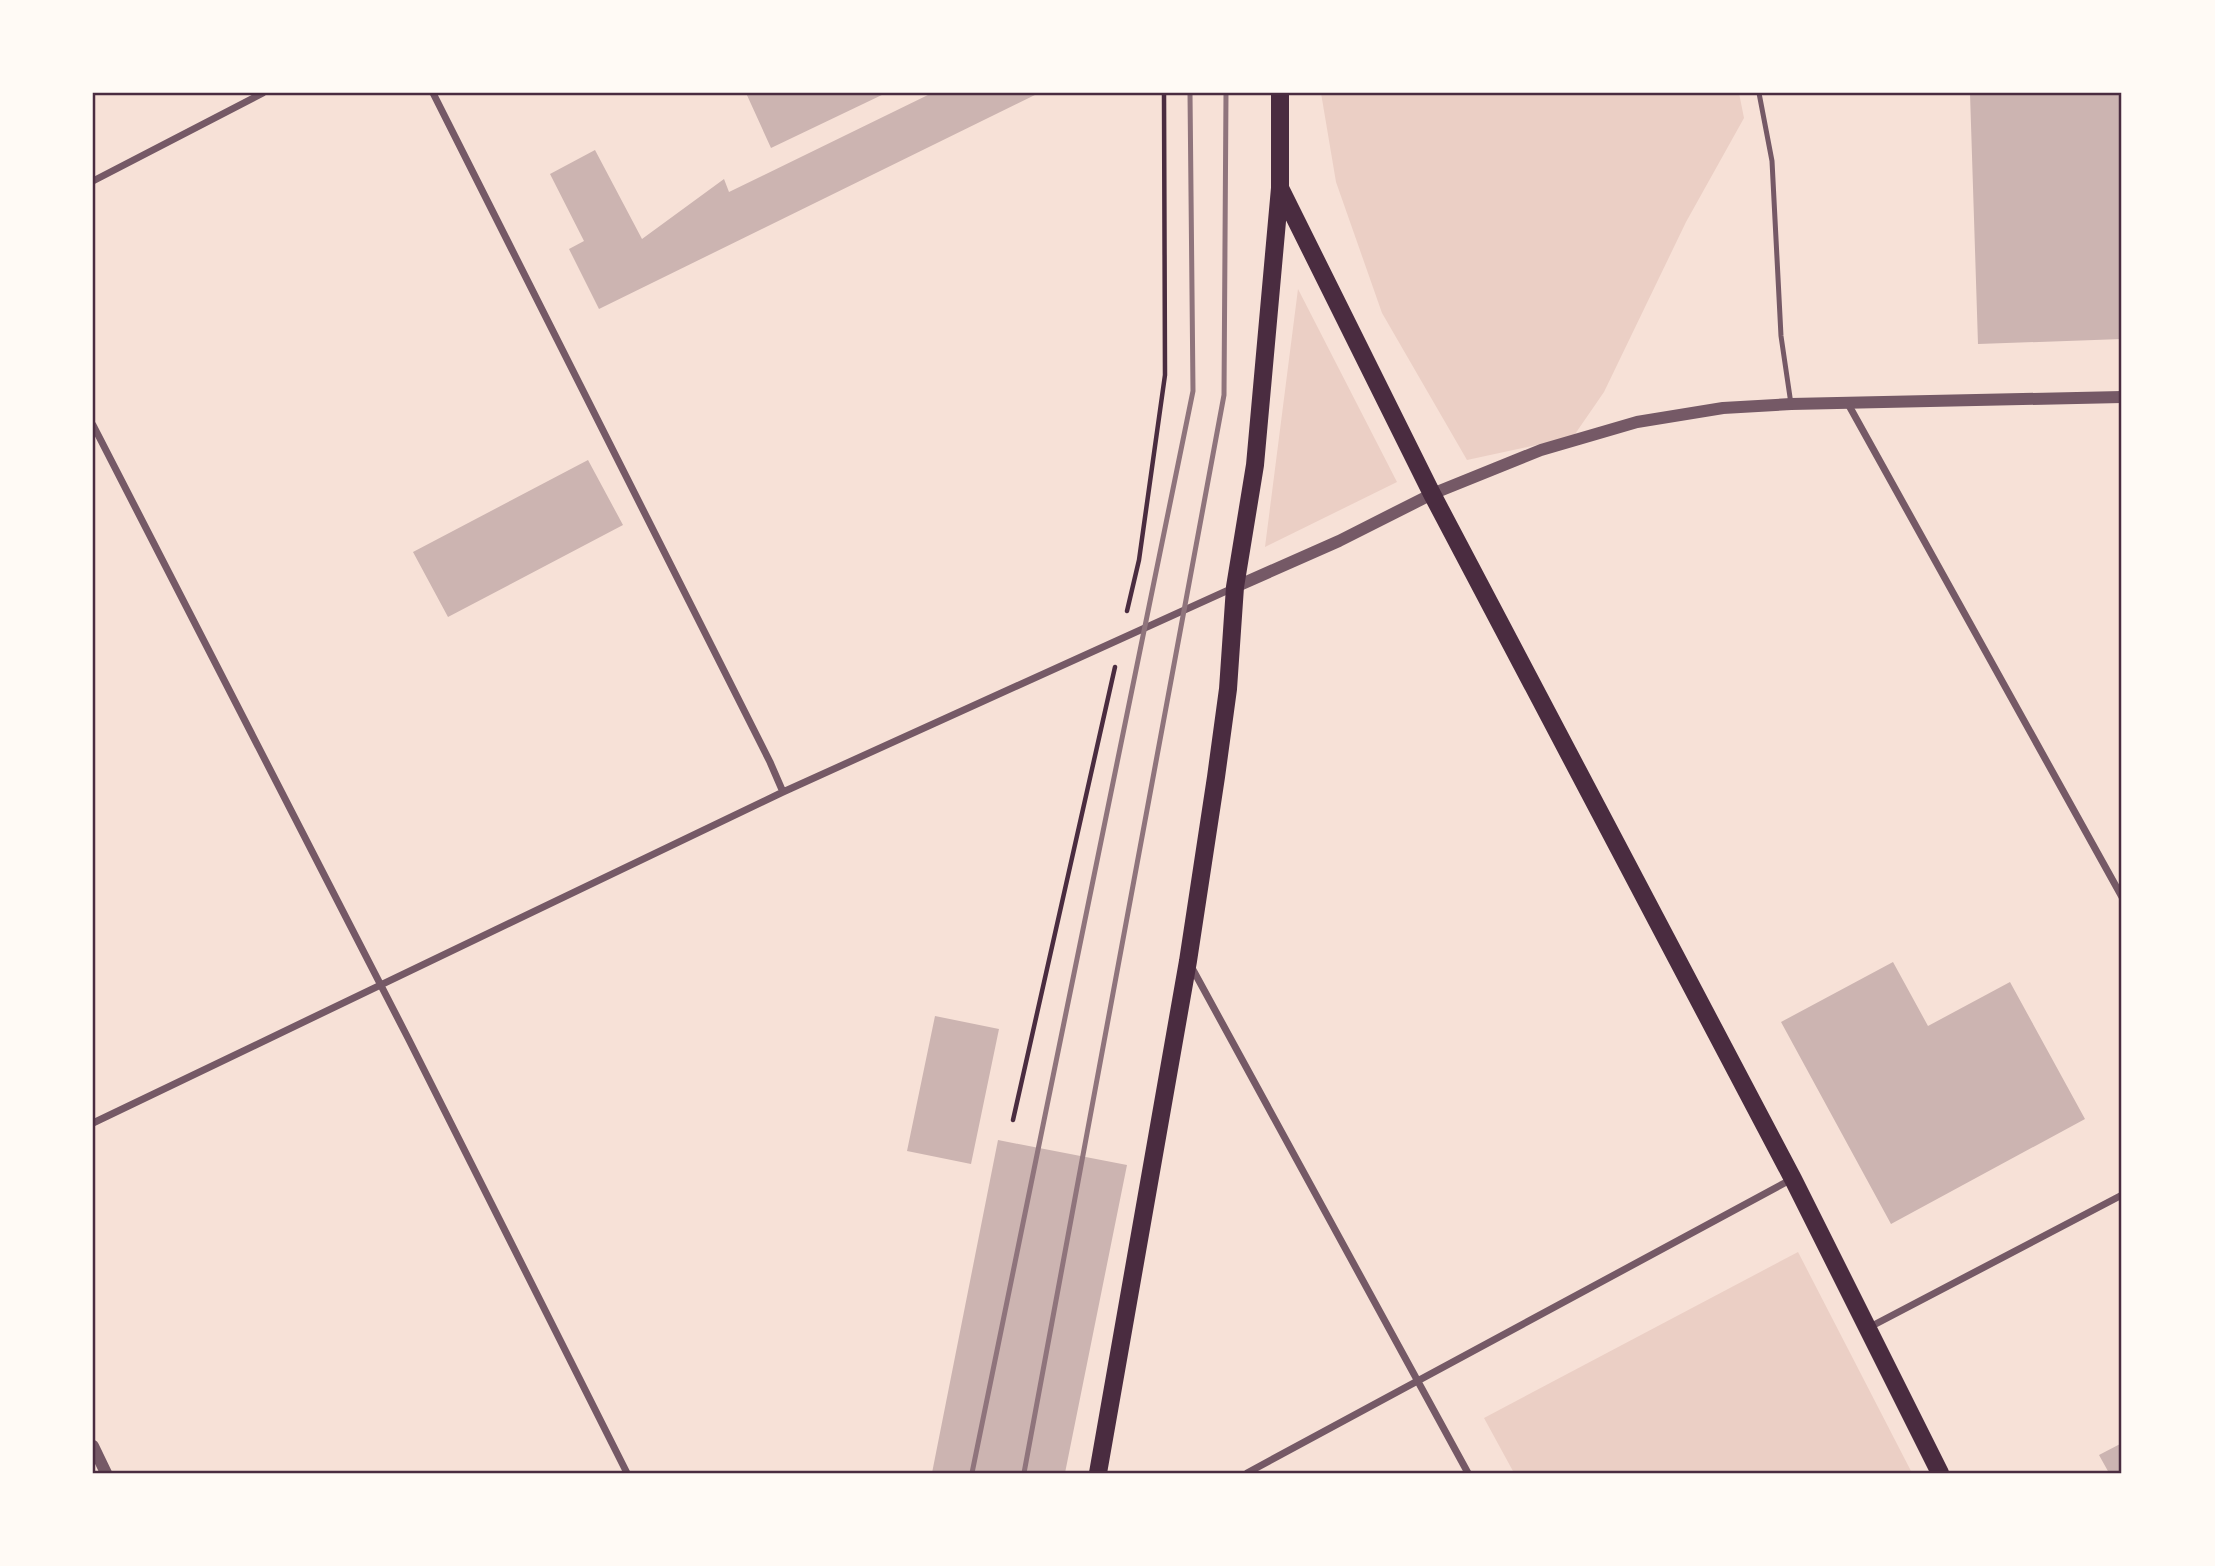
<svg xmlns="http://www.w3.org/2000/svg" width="2215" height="1566" viewBox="0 0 2215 1566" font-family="'Noto Serif',serif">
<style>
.green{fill:#ebcfc5}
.building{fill:#ccb4b1}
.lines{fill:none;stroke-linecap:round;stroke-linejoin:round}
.path{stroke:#4a2c40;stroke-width:4.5}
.service{stroke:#755966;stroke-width:5}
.minor{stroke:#755966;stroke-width:7}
.tertiary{stroke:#755966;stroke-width:12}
.primary{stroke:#4a2c40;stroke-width:18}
.rail{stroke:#8f747c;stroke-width:5}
.neatline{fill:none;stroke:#4a2c40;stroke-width:2.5}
</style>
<rect width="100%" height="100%" fill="#f7e1d7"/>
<path class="green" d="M 1321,93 L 1739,93 L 1744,118 L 1686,222 L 1604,392 L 1573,437 L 1467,460 L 1382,313 L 1336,182 Z
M 1298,289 L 1397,482 L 1265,547 Z
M 1798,1252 L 1912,1473 L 1514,1473 L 1484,1418 Z"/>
<path class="building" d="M 746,93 L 886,93 L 771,148 Z
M 932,93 L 1039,93 L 599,309 L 569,249 L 584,241 L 550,174 L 595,150 L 642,239 L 724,179 L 729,192 Z
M 1970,93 L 2122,93 L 2122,339 L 1978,344 Z
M 588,460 L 623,525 L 448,617 L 413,552 Z
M 1893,962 L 1928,1026 L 2010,982 L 2085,1119 L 1891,1224 L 1781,1022 Z
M 935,1016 L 999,1029 L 971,1164 L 907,1151 Z
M 998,1140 L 1127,1165 L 1065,1473 L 932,1473 Z
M 2122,1443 L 2122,1473 L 2109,1473 L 2099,1455 Z"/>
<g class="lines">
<path class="path" d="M 1127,611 L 1139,560 L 1165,375 L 1164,93
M 1013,1120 L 1115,667"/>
<path class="service" d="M 1759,93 L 1772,161 L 1781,336 L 1791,404"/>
<path class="minor" d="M 433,93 L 770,762 L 783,792
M 93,181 L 263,93
M 1847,402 L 2122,897
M 93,425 L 409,1040 L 627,1473
M 1192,968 L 1468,1473
M 93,1123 L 783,792 L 1233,588
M 1868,1328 L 2122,1195
M 1247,1473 L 1792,1179"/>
<path class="tertiary" d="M 1235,587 L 1339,541 L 1432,494 L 1541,450 L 1637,422 L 1723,408 L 1791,404 L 2122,397
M 93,1446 L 106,1473"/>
<path class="primary" d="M 1280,188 L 1432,494 L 1793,1179 L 1940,1473
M 1098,1473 L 1188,961 L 1216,777 L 1228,689 L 1235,587 L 1255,465 L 1280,188 L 1280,93"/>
<path class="rail" d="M 972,1473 L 1193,391 L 1190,93
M 1024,1473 L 1224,395 L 1226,93"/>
</g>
<rect width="2215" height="1566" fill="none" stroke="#fffaf5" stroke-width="189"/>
<rect x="94" y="94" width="2026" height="1378" class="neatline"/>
</svg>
